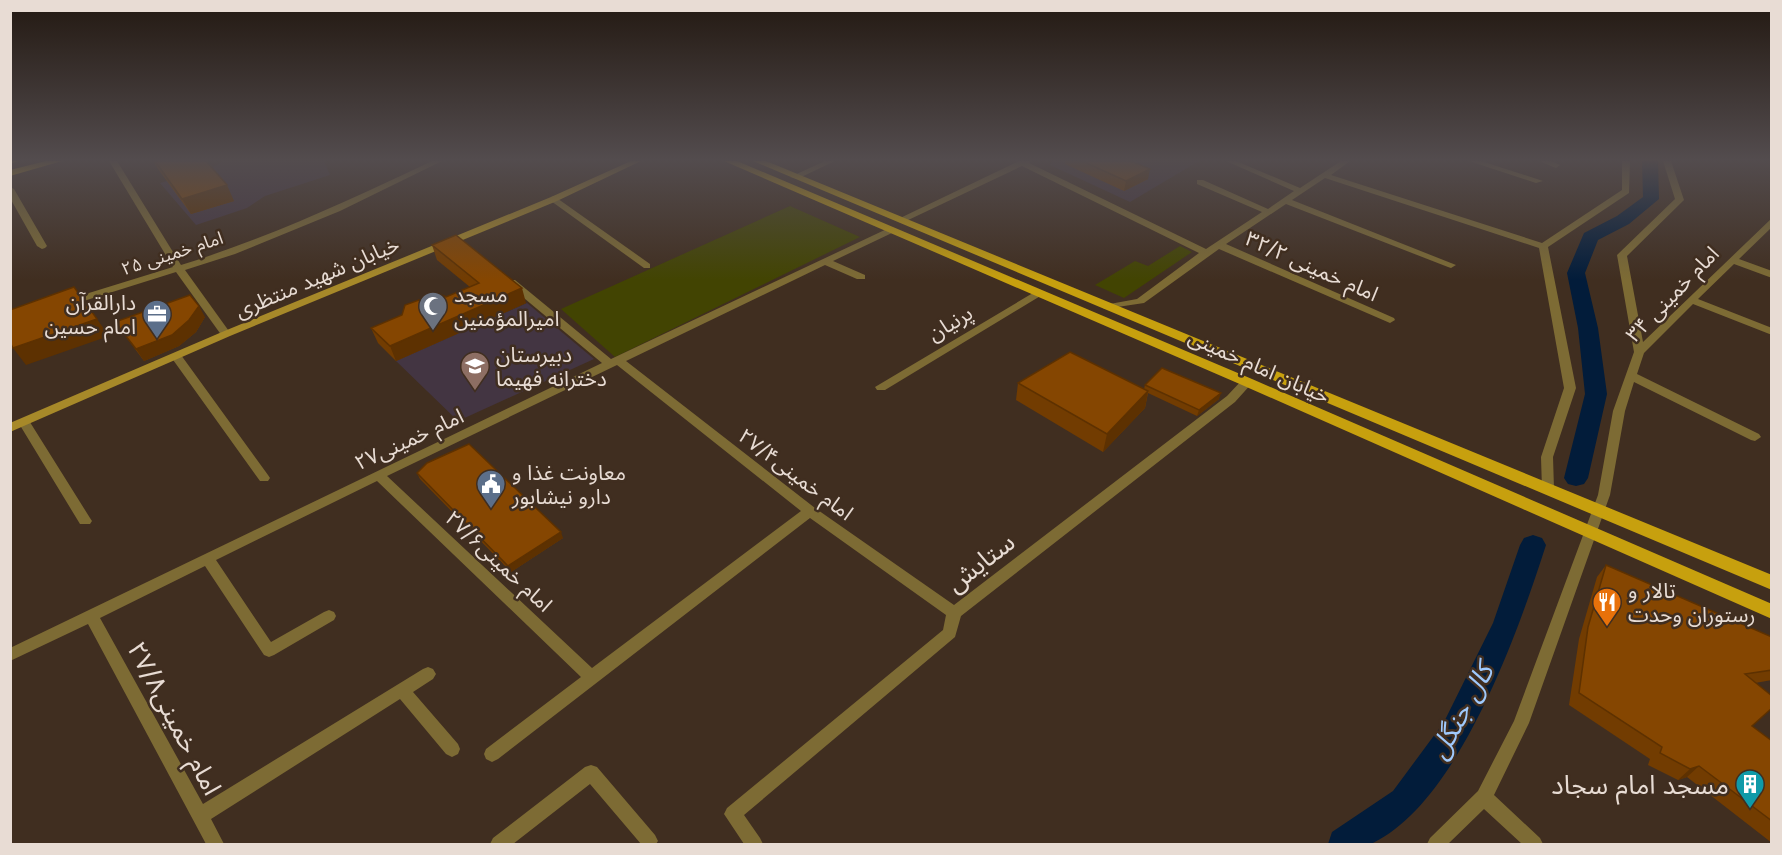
<svg xmlns="http://www.w3.org/2000/svg" width="1782" height="855" viewBox="0 0 1782 855" font-family="Inter,'Noto Sans Arabic',sans-serif">
<style>
.education{fill:#433542}
.green{fill:#424402}
.lines{fill:none;stroke-linecap:round;stroke-linejoin:round}
.canal{fill:#021c3a;fill-rule:evenodd}
.street{fill:#7d6b34;fill-rule:evenodd}
.secondary{fill:#a78929;fill-rule:evenodd}
.primary{fill:#c7a00e;fill-rule:evenodd}
.wall{fill:#723c01}
.shaded-wall{fill:#5d3101}
.building{fill:#854601;stroke:#5d3101;stroke-width:1.5}
.labels{text-anchor:middle;dominant-baseline:central;stroke-width:5;stroke-linejoin:round;paint-order:stroke}
.far-street-label{font-size:18px;fill:#e8dcd4;stroke:#402e20}
.street-label{font-size:21px;fill:#e8dcd4;stroke:#402e20}
.poi-label{font-size:21px;fill:#e8dcd4;stroke:#402e20;text-anchor:start}
.near-street-label{font-size:26px;fill:#e8dcd4;stroke:#402e20}
.near-poi-label{font-size:26px;fill:#e8dcd4;stroke:#402e20;text-anchor:end}
.near-water-label{font-size:27px;font-style:italic;fill:#9fc9fc;stroke:#402e20}
</style>
<rect width="100%" height="100%" fill="#402e20"/>
<path class="education" d="M 224,161 L 324,161 L 330,175 L 265,196 L 247,208 L 196,225 L 160,183 L 211,168 Z
M 1052,161 L 1199,161 L 1130,202 L 1050,165 Z
M 527,303 L 594,359 L 458,421 L 396,361 Z"/>
<path class="green" d="M 790,206 L 860,237 L 615,357 L 561,309 Z
M 1180,246 L 1192,252 L 1124,298 L 1095,285 L 1135,261 L 1148,266 Z"/>
<g class="lines">
<path class="canal" d="M 1642,161 L 1658,161 L 1659,199 L 1629,224 L 1598,240 L 1585,273 L 1598,328 L 1607,394 L 1588,478 L 1584,484 L 1576,486 L 1568,484 L 1564,478 L 1585,394 L 1578,328 L 1567,273 L 1584,233 L 1617,216 L 1643,197 Z
M 1533,535 L 1542,538 L 1546,545 C 1518,632 1459,801 1373,843 C 1362,849 1340,844 1328,844 L 1332,832 L 1393,791 L 1444,722 L 1493,623 L 1520,545 L 1524,538 Z"/>
<path class="street" d="M 109,161 L 117,161 L 181,265 C 268,238 350,200 432,161 L 442,161 L 340,211 L 235,254 L 185,270 L 231,334 L 226,337 L 222,336 L 176,272 L 71,305 L 67,306 L 62,303 L 63,301 L 173,267 Z
M 825,161 L 835,161 L 797,179 L 790,177 Z
M 1019,161 L 1031,161 L 1029,163 L 1206,249 L 1262,212 L 1197,184 L 1197,180 L 1203,180 L 1268,209 L 1294,191 L 1226,161 L 1236,161 L 1300,188 L 1341,161 L 1350,161 L 1331,175 L 1542,243 L 1622,190 L 1622,161 L 1630,161 L 1629,193 L 1548,247 L 1576,388 L 1553,457 L 1554,489 L 1553,492 L 1543,492 L 1542,489 L 1541,457 L 1564,388 L 1539,248 L 1325,178 L 1292,200 L 1456,265 L 1451,268 L 1448,267 L 1286,204 L 1226,244 L 1394,318 L 1395,320 L 1390,323 L 1219,249 L 1144,303 L 1104,309 L 1103,307 L 1104,305 L 1137,299 L 1199,253 L 1022,166 L 904,222 L 901,223 L 896,220 Z
M 1469,161 L 1481,161 L 1543,181 L 1536,183 Z
M 1539,161 L 1551,161 L 1560,165 L 1556,168 Z
M 1663,161 L 1671,161 L 1684,200 L 1627,256 L 1643,342 L 1772,218 L 1772,227 L 1739,259 L 1772,271 L 1772,278 L 1734,264 L 1698,299 L 1772,328 L 1772,335 L 1693,304 L 1644,353 L 1637,374 L 1759,434 L 1761,437 L 1755,441 L 1751,440 L 1634,382 L 1625,411 L 1610,495 L 1529,723 L 1494,795 L 1540,838 L 1543,844 L 1522,844 L 1484,809 L 1448,844 L 1427,844 L 1430,838 L 1478,791 L 1514,721 L 1598,495 L 1613,411 L 1634,352 L 1617,255 L 1675,199 Z
M 10,187 L 14,189 L 47,246 L 45,248 L 42,249 L 37,246 L 10,198 Z
M 554,196 L 650,264 L 650,268 L 644,268 L 551,201 L 551,197 Z
M 891,227 L 894,228 L 894,232 L 833,261 L 865,275 L 865,279 L 857,279 L 825,265 L 626,361 L 815,508 L 954,605 L 1227,396 L 1243,379 L 1247,378 L 1253,382 L 1235,402 L 961,616 L 955,637 L 744,815 L 760,838 L 763,844 L 744,844 L 724,814 L 727,808 L 943,630 L 946,615 L 810,518 L 498,759 L 492,762 L 486,759 L 484,754 L 486,749 L 581,677 L 377,481 L 216,560 L 271,642 L 324,612 L 329,610 L 334,612 L 336,616 L 334,620 L 274,655 L 269,657 L 264,655 L 205,566 L 100,618 L 203,804 L 423,669 L 428,667 L 433,669 L 436,674 L 433,679 L 413,692 L 458,744 L 460,749 L 458,754 L 452,757 L 446,754 L 400,699 L 211,819 L 224,844 L 206,844 L 88,624 L 10,661 L 10,648 L 602,363 L 507,284 L 507,280 L 515,280 L 611,359 ZM 617,365 L 801,511 L 592,668 L 387,476 Z
M 1038,290 L 1043,293 L 1042,295 L 885,390 L 877,390 L 875,387 Z
M 177,354 L 181,355 L 268,475 L 270,478 L 268,481 L 260,481 L 171,357 Z
M 24,418 L 28,419 L 90,518 L 92,521 L 90,524 L 80,524 L 18,422 Z
M 591,765 L 597,767 L 655,835 L 658,841 L 656,844 L 641,844 L 590,784 L 513,844 L 490,844 L 493,838 L 585,767 Z"/>
<path class="secondary" d="M 631,161 L 641,161 L 557,201 L 230,336 L 10,432 L 10,423 L 222,332 L 551,197 Z"/>
<path class="primary" d="M 10,161 L 18,161 L 10,164 Z
M 46,161 L 62,161 L 10,176 L 10,170 Z
M 724,161 L 737,161 L 1252,379 L 1772,604 L 1772,619 L 1242,385 Z
M 753,161 L 766,161 L 1772,575 L 1772,590 Z"/>
</g>
<path class="wall" d="M 153,161 L 206,161 L 234,201 L 191,214 L 158,169 Z
M 1065,161 L 1131,161 L 1148,179 L 1124,191 L 1065,164 Z
M 432,245 L 526,303 L 396,361 L 378,343 L 371,328 L 470,287 L 437,260 Z
M 205,317 L 196,332 L 179,346 L 144,361 L 115,322 Z
M 1018,383 L 1144,389 L 1145,385 L 1219,399 L 1197,416 L 1148,393 L 1145,408 L 1103,452 L 1016,400 Z
M 417,473 L 563,538 L 511,572 L 420,479 Z
M 1606,565 L 1772,637 L 1772,680 L 1755,683 L 1752,726 L 1772,741 L 1772,843 L 1687,777 L 1678,780 L 1648,765 L 1650,759 L 1569,705 L 1579,639 L 1597,577 Z"/>
<path class="shaded-wall" d="M 1150,169 L 1148,179 L 1124,191 L 1126,181 Z
M 227,185 L 234,201 L 191,214 L 182,199 Z
M 522,288 L 526,303 L 396,361 L 390,346 Z
M 199,306 L 205,317 L 196,332 L 179,346 L 144,361 L 136,349 Z
M 97,319 L 109,336 L 26,365 L 13,348 Z
M 1148,391 L 1145,408 L 1103,452 L 1107,434 Z
M 1221,393 L 1219,399 L 1197,416 L 1199,410 Z
M 561,532 L 563,538 L 511,572 L 508,566 Z
M 1699,766 L 1687,777 L 1678,780 L 1690,769 Z"/>
<path class="building" d="M 155,161 L 206,161 L 227,185 L 182,199 Z
M 1082,161 L 1131,161 L 1150,169 L 1126,181 Z
M 456,235 L 522,288 L 390,346 L 371,328 L 402,315 L 405,305 L 438,293 L 446,297 L 479,283 L 432,245 Z
M 74,287 L 97,319 L 13,348 L 10,343 L 10,310 Z
M 190,295 L 199,306 L 189,320 L 172,335 L 136,349 L 115,322 Z
M 1070,352 L 1148,391 L 1107,434 L 1018,383 Z
M 1162,368 L 1221,393 L 1199,410 L 1145,385 Z
M 469,444 L 561,532 L 508,566 L 417,473 L 427,463 Z
M 1606,565 L 1772,637 L 1772,670 L 1745,674 L 1772,696 L 1772,708 L 1752,726 L 1772,741 L 1772,821 L 1699,766 L 1690,769 L 1660,753 L 1662,747 L 1579,693 L 1588,627 Z"/>
<linearGradient id="sky" x2="0" y2="1"><stop stop-color="#231912"/><stop offset="0.57" stop-color="#534c4e"/><stop offset="1" stop-color="#534c4e" stop-opacity="0"/></linearGradient>
<rect width="1782" height="280" fill="url(#sky)"/>
<defs>
<g id="mosque-pin" transform="scale(1.5)"><path d="M0 17L-7.5 6A9.5 9.5 0 1 1 7.5 6Z" fill="#6b7280" stroke="#402e20"/><path d="M3.5-4.9A6 6 0 1 0 3.5 4.9A5 5 0 1 1 3.5-4.9Z" fill="#fff"/></g>
<g id="office-pin" transform="scale(1.5)"><path d="M0 17L-7.5 6A9.5 9.5 0 1 1 7.5 6Z" fill="#5c6f8a" stroke="#402e20"/><path d="M-6-3h4V-5.5h4V-3h4V5H-6ZM-1-4.5V-3h2v-1.5ZM-6 0V1H6V0Z" fill="#fff"/></g>
<g id="school-pin" transform="scale(1.5)"><path d="M0 17L-7.5 6A9.5 9.5 0 1 1 7.5 6Z" fill="#8d6e63" stroke="#402e20"/><path d="M0-5L7-2L0 1L-7-2ZM-4 1L0 2.5L4 1V4Q0 6-4 4Z" fill="#fff"/></g>
<g id="civic-pin" transform="scale(1.5)"><path d="M0 17L-7.5 6A9.5 9.5 0 1 1 7.5 6Z" fill="#5c6f8a" stroke="#402e20"/><path d="M-.6-6.5H3V-4.5H.6V-3L4-1V1h2V6H-6V1h2V-1L-.6-3ZM-1.2 2.5V6h2.4V2.5Z" fill="#fff"/></g>
<g id="restaurant-pin" transform="scale(1.5)"><path d="M0 17L-7.5 6A9.5 9.5 0 1 1 7.5 6Z" fill="#e8710a" stroke="#402e20"/><path d="M-5-6h1v4h1v-4h1v4h1v-4h1v5L-1.5 .5V6h-2V.5L-5-1ZM5-6V6H3V1.5H1.5Q1.5-4 5-6Z" fill="#fff"/></g>
<g id="building-pin" transform="scale(1.5)"><path d="M0 17L-7.5 6A9.5 9.5 0 1 1 7.5 6Z" fill="#0f9aa8" stroke="#402e20"/><path d="M-4-6H4V6H1V3H-1V6H-4ZM-2.5-4.3h1.7v1.8h-1.7ZM.8-4.3h1.7v1.8H.8ZM-2.5-1h1.7V.8h-1.7ZM.8-1h1.7V.8H.8Z" fill="#fff"/></g>
</defs>
<g fill-rule="evenodd">
<use href="#mosque-pin" x="433" y="306"/>
<use href="#office-pin" x="157" y="314"/>
<use href="#school-pin" x="475" y="366"/>
<use href="#civic-pin" x="491" y="484"/>
<use href="#restaurant-pin" x="1607" y="602"/>
<use href="#building-pin" x="1750" y="784"/>
</g>
<g class="labels">
<g class="far-street-label">
<text transform="translate(172 253) rotate(-18)">امام خمینی ۲۵</text>
</g>
<g class="street-label">
<text transform="translate(1312 266) rotate(24)">امام خمینی ۳۲/۲</text>
<text transform="translate(317 277) rotate(-23)">خیابان شهید منتظری</text>
<text transform="translate(1672 294) rotate(-46)">امام خمینی ۳۴</text>
<text transform="translate(950 323) rotate(-31)">پرنیان</text>
<text transform="translate(1259 366) rotate(24)">خیابان امام خمینی</text>
<text transform="translate(409 439) rotate(-25)">امام خمینی۲۷</text>
<text transform="translate(796 474) rotate(37)">امام خمینی۲۷/۴</text>
<text transform="translate(499 561) rotate(43)">امام خمینی۲۷/۶</text>
</g>
<g class="poi-label">
<text x="454" y="294">مسجد<tspan x="454" dy="24">امیرالمؤمنین</tspan></text>
<text x="136" y="302" text-anchor="end">دارالقرآن<tspan x="136" dy="24">امام حسین</tspan></text>
<text x="496" y="354">دبیرستان<tspan x="496" dy="24">دخترانه فهیما</tspan></text>
<text x="512" y="472">معاونت غذا و<tspan x="512" dy="24">دارو نیشابور</tspan></text>
<text x="1628" y="590">تالار و<tspan x="1628" dy="24">رستوران وحدت</tspan></text>
</g>
<g class="near-street-label">
<text transform="translate(980 562) rotate(-38)">ستایش</text>
<text transform="translate(175 718) rotate(62)">امام خمینی۲۷/۸</text>
</g>
<g class="near-poi-label">
<text x="1729" y="784">مسجد امام سجاد</text>
</g>
<g class="near-water-label">
<text transform="translate(1461 711) rotate(-61)">کال جنگل</text>
</g>
</g>
<rect width="1782" height="855" fill="none" stroke="#e8dcd4" stroke-width="24"/>
</svg>
